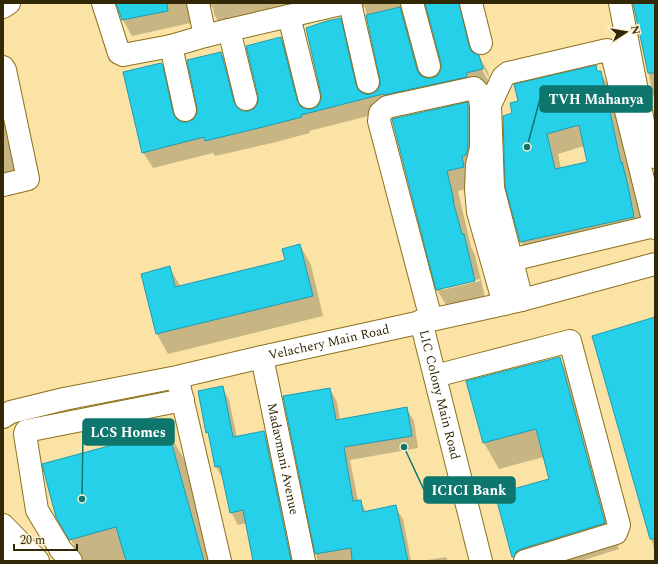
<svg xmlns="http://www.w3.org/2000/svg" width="658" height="564" viewBox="0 0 658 564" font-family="Spectral,serif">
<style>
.shadow{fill:#0003;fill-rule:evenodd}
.building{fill:#26d0e9;stroke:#1e9caf;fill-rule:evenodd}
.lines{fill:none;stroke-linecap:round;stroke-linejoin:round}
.minor-casing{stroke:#8b701a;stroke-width:24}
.major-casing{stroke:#8b701a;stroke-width:24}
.minor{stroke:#fff;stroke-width:22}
.major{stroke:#fff;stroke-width:22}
.labels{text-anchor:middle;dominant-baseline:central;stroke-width:3.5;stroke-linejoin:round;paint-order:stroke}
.street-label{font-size:13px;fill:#332805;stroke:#fdf2d3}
.leader{fill:none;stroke:#0f766e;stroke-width:1.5}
.callout-dot{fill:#0f766e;stroke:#fdf2d3;stroke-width:1.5}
.callout{fill:#0f766e;stroke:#0f766e;stroke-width:1.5}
.callout-label{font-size:14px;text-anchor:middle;font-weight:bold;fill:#fff}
</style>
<rect width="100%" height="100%" fill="#fae3a5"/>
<path class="shadow" d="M 116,3 L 471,3 L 467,22 L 475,54 L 479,56 L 488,72 L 490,79 L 483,68 L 481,68 L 491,85 L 309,131 L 310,133 L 272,143 L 215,156 L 213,153 L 153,168 L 143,152 L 161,64 L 171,83 L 180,122 L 187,123 L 194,120 L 221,53 L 230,69 L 241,111 L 249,112 L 256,108 L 259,102 L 281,38 L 290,54 L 304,109 L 312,110 L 319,106 L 322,100 L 320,23 L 340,18 L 349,34 L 363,94 L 371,95 L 377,92 L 381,86 L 381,79 L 365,7 L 364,7 L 352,6 L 223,30 L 214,14 L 213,7 L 205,6 L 195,22 L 132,36 L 123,20 L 119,8 ZM 418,7 L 425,7 L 427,8 L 442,63 L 442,70 L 439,75 L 433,79 L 423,78 L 408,23 Z
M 633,3 L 655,3 L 655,103 Z
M 595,67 L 599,72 L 600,72 L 612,92 L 632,181 L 633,184 L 639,207 L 645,237 L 532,262 L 521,242 L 506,186 L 513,114 L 519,102 ZM 584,146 L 588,163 L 561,169 L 558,154 Z
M 3,100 L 22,186 L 3,192 Z
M 467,103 L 479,123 L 475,187 L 458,191 L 471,247 L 475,255 L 486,301 L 449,310 L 437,290 L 393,120 ZM 480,279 L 480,281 L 442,290 L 442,288 Z
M 300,245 L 311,265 L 323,316 L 168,354 L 157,334 L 169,267 L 181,287 L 286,261 Z
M 655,318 L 655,552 L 593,336 Z
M 559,358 L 574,384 L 619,549 L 581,561 L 515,561 L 513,557 L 550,480 L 544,457 L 499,469 L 484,443 L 467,382 Z
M 222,387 L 229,400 L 237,437 L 264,432 L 271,444 L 295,561 L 254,561 L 247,523 L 238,525 L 231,512 L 223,479 L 216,467 L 210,437 L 207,432 Z
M 330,389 L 337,402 L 340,420 L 406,408 L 414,421 L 418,448 L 350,460 L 358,501 L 360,501 L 367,513 L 395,507 L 403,519 L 411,561 L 317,561 L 317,558 L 284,397 Z
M 168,431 L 185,461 L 212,561 L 127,561 L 126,559 L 119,561 L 83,561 L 57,516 Z
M 446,557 L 448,561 L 422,561 Z"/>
<path class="building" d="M 116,3 L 167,3 L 168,11 L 122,20 Z
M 425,3 L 459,3 L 469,46 L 472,52 L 479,55 L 483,69 L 466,73 L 467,77 L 384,95 L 383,94 L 301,115 L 302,117 L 263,127 L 205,141 L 204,137 L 142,153 L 123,72 L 161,63 L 163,66 L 173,113 L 176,118 L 181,122 L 187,122 L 194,119 L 197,113 L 197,108 L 187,60 L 221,52 L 234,102 L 237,107 L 242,111 L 249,111 L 255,108 L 258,102 L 258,96 L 246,46 L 281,37 L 297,100 L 300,106 L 306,109 L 312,109 L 318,106 L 321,100 L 321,94 L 306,28 L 327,21 L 341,18 L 356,85 L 359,91 L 365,94 L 370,94 L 377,91 L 380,85 L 380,80 L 366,15 L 400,7 L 417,70 L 420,75 L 426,78 L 433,78 L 438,75 L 441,69 L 441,63 Z
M 633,3 L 655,3 L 655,73 L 648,73 Z
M 596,65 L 597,71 L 601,71 L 621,163 L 622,162 L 628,186 L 634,217 L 520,242 L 505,186 L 503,116 L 512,113 L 510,103 L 518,101 L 514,84 ZM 579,125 L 587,162 L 555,169 L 547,134 Z
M 468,102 L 468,147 L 466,155 L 462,156 L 464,167 L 447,171 L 454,201 L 453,201 L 462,234 L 464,234 L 475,281 L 436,290 L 392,119 Z
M 300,244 L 313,296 L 156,334 L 141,274 L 170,266 L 175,287 L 285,260 L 282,249 Z
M 655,317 L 655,539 L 650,539 L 592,336 Z
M 560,357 L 605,523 L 521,549 L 516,552 L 514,557 L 512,557 L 495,494 L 549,479 L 536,429 L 483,443 L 466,381 Z
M 223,386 L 233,437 L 264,431 L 291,561 L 253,561 L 243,510 L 230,513 L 220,466 L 215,467 L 208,432 L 206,433 L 198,391 Z
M 330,388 L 336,420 L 407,407 L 412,436 L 344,447 L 353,501 L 361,500 L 363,512 L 396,505 L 408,561 L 352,561 L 351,548 L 315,554 L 283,396 Z
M 168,430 L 204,561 L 126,561 L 116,527 L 69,540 L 56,517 L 44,472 L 42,464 Z"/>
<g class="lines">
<g class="minor-casing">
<g id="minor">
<path d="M 103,3 L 119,53 L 123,55 L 171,46 L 185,110"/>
<path d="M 350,3 L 368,82"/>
<path d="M 412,3 L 429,66"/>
<path d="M 471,3 L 481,43"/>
<path d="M 620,3 L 649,153 L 655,157"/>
<path d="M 289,16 L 345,3"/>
<path d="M 229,30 L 289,16 L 309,97"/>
<path d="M 205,36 L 229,30 L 246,99"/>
<path d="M 171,46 L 205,36 L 198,3"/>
<path d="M 3,67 L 5,70 L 28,179 L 3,185"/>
<path d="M 511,260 L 654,226"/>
<path d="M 522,300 L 493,188 L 490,105 L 503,77 L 508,73 L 607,50 L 610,51 L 612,54 L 655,228"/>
<path d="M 431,319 L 379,121 L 380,113 L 387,107 L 474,88 L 479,93 L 481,106 L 481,148 L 477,165 L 476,189 L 478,212 L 504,304"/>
<path id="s1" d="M 421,321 L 481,561"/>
<path id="s2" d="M 262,357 L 304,561"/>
<path d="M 435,376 L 570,341 L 619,525 L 616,533 L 525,561"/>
<path d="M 179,385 L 220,561"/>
<path d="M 71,561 L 61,550 L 37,510 L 25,434 L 26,431 L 183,400"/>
</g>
</g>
<g class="major-casing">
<g id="major">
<path d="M 3,7 L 9,3"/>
<path id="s3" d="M 3,417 L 11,412 L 64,399 L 177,377 L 262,357 L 522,300 L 655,264"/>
<path d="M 3,525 L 38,561"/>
<path d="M 3,551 L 13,561"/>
</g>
</g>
<use href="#minor" class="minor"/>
<use href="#major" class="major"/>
</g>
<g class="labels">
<g class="street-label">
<text stroke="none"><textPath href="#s3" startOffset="335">Velachery Main Road</textPath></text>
<text stroke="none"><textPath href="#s1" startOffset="76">LIC Colony Main Road</textPath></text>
<text stroke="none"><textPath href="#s2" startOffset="104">Madavmani Avenue</textPath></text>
</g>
</g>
<path class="leader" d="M527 147L540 99M82 499L83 432M404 447L424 490"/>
<g class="callout-dot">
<circle cx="527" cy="147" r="4"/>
<circle cx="82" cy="499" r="4"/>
<circle cx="404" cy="447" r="4"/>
</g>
<g class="callout">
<rect x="540" y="86" width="112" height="26" rx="4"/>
<rect x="83" y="419" width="91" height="26" rx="4"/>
<rect x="424" y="477" width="91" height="26" rx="4"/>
</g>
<g class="callout-label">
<text x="596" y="104">TVH Mahanya</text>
<text x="128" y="437">LCS Homes</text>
<text x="469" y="495">ICICI Bank</text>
</g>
<rect width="658" height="564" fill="none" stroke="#332805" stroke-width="8"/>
<g transform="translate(626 32) rotate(78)" stroke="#fdf2d3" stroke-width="3" paint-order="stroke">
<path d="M0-3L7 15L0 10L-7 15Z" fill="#332805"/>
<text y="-6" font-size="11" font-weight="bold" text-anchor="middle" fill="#332805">N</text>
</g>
<path d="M14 544v6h63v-6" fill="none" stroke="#332805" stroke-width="2"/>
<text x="20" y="544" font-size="12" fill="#332805" stroke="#fdf2d3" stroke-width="3" paint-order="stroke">20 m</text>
</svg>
